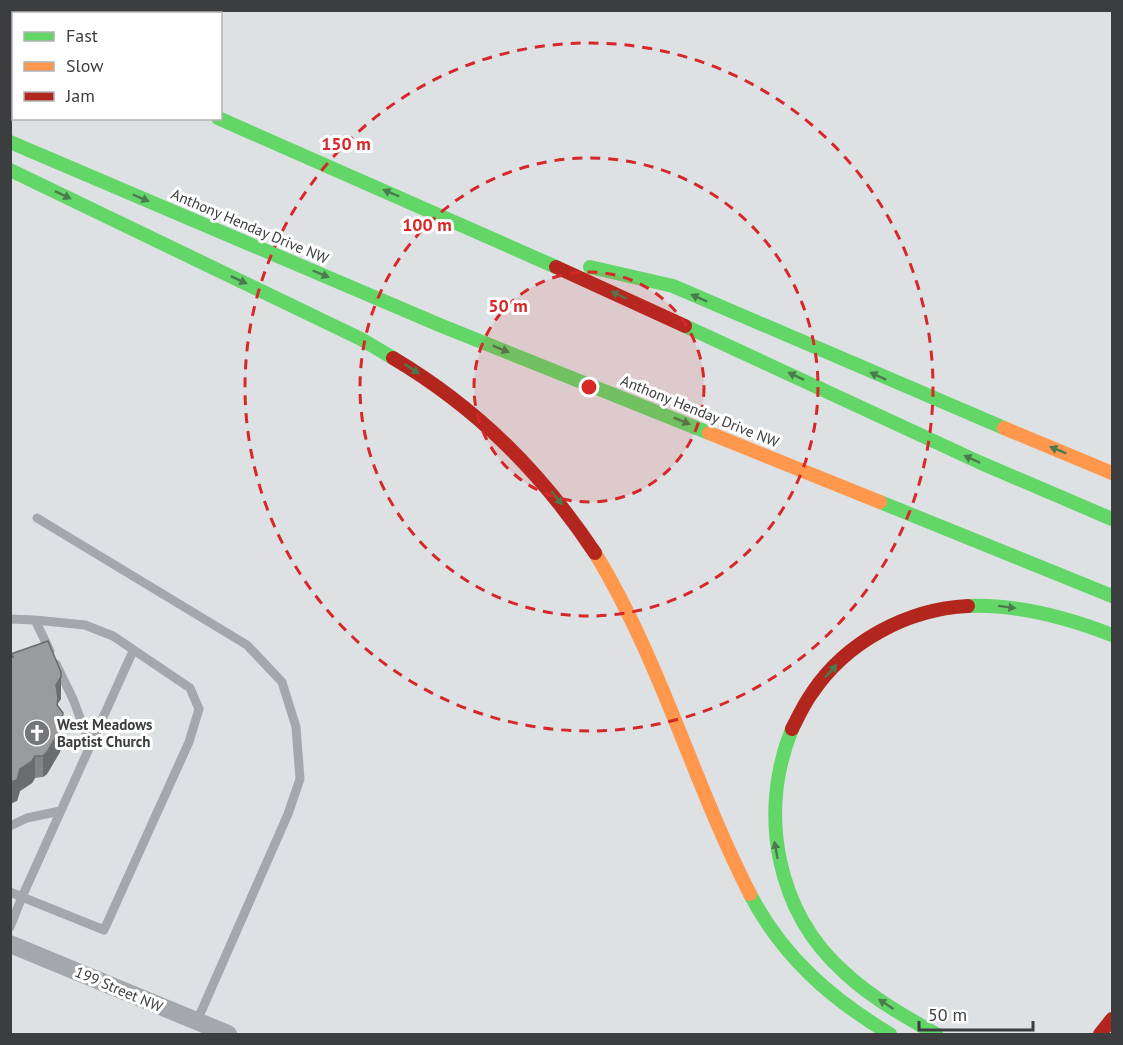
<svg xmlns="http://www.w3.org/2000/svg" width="1123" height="1045" viewBox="0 0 1123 1045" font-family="'PT Sans',sans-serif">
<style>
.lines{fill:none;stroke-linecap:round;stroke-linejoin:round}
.lane{stroke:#a4a7ac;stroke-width:9}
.street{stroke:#a4a7ac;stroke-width:18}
.fast{stroke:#63d668;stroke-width:14}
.slow{stroke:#ff974d;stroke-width:14}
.jam{stroke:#b3261e;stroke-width:14}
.wall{fill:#848586}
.shaded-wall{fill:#6b6c6d}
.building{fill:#999b9c;stroke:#6b6c6d;stroke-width:1.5}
.oneway{fill:#4c7a4f}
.ring{fill:none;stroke:#d62828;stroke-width:3;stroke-dasharray:10 8}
.labels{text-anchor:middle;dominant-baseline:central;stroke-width:6;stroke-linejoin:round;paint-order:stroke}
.street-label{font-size:15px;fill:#3c3d3f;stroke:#fff}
.poi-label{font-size:15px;font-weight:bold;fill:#3c3d3f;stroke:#fff;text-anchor:start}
.centre{fill:#d62828;stroke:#fff;stroke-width:3}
.ring-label{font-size:18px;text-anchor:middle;font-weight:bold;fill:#d62828;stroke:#fff;stroke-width:6;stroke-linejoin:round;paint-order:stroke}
</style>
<rect width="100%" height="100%" fill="#dee1e4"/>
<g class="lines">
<path class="lane" d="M 37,518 L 247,645 L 282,682 L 296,727 L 300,779 L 288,814 L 197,1021
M 10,619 L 35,620 L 85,625 L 113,636 L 190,688 L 199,709 L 189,742 L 104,930 L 22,897 L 10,927
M 35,620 L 50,651
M 56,664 L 73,699 L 90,744
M 10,826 L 27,818 L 60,811
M 10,892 L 22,897 L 133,651"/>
<path class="street" d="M 10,944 L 228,1034"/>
<path class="fast" d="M 10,30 L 14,31
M 218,118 L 556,267
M 10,142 L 442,326 L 709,433
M 10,170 L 361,339 L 393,358
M 590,267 L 673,286 L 1004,428
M 685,326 L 981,463 L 1112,519
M 880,502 L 1112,596
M 968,606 C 1018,604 1066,617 1112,635
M 792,729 C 758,813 776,912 845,973 C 872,998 904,1016 936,1034
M 750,894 C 782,956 831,999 890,1034"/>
<path class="slow" d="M 1004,428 L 1112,473
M 709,433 L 880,502
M 595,553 C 661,661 693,783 750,894"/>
<path class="jam" d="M 556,267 L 685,326
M 393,358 C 477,408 541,472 595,553
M 792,729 C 798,717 804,704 812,693 C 846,642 907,609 968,606
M 1100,1034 L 1112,1019"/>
</g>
<path class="wall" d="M 11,654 L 61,699 L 58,703 L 58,706 L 63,735 L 60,752 L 47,774 L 43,777 L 35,778 L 32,783 L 20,791 L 17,801 Z"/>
<path class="shaded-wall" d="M 61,677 L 61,699 L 58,703 L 58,720 L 56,685 Z
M 63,713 L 63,735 L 60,752 L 47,774 L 43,777 L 43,756 Z
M 35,756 L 35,778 L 32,783 L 20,791 L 17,801 L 10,804 L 10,782 L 20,769 Z"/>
<path class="building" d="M 48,641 L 61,672 L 61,677 L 56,685 L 58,698 L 57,705 L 63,713 L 60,730 L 47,752 L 43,756 L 35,756 L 32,761 L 20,769 L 17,780 L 10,782 L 10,658 L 13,657 L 11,654 Z"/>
<defs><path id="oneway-solid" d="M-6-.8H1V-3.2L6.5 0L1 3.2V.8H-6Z" transform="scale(1.5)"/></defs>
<g class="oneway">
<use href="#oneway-solid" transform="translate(391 193) rotate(-157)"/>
<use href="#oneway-solid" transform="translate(63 195) rotate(26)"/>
<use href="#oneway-solid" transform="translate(141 198) rotate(23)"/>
<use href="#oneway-solid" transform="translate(321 274) rotate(23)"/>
<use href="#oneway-solid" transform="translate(239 280) rotate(25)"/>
<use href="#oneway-solid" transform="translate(619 295) rotate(-155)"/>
<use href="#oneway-solid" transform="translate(699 298) rotate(-156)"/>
<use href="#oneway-solid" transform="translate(501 349) rotate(22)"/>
<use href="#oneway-solid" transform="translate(412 369) rotate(33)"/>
<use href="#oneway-solid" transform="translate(796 376) rotate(-155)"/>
<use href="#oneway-solid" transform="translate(878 376) rotate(-156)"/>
<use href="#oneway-solid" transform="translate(682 421) rotate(22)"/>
<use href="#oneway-solid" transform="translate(1058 450) rotate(-158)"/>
<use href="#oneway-solid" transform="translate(972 459) rotate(-155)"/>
<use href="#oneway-solid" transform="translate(557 498) rotate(51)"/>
<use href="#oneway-solid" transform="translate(1007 607) rotate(7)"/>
<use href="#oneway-solid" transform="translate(831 671) rotate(-47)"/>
<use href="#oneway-solid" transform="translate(776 850) rotate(-100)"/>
<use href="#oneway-solid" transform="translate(886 1004) rotate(-147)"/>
</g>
<circle cx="589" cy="387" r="115" fill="#d62828" fill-opacity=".12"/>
<g class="ring">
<circle cx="589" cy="387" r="115"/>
<circle cx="589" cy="387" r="229"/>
<circle cx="589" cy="387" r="344"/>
</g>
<defs>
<g id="church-disc" transform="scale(1.35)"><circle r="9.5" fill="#757679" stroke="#fff"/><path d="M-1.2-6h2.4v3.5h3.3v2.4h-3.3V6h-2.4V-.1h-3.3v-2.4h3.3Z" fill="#fff"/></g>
</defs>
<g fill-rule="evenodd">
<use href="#church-disc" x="37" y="733"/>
</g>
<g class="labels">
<g class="street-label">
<text transform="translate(250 226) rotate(23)">Anthony Henday Drive NW</text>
<text transform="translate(700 411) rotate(22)">Anthony Henday Drive NW</text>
<text transform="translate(119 989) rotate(23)">199 Street NW</text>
</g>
<g class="poi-label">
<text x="57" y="724">West Meadows<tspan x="57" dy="17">Baptist Church</tspan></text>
</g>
</g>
<circle cx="589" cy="387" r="9" class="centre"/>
<g class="ring-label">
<text x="346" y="150">150 m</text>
<text x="427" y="231">100 m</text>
<text x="508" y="312">50 m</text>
</g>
<rect width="1123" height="1045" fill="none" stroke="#3c3d3f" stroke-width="24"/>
<rect x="12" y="12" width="210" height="108" fill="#ffffff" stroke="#b1b1b2" stroke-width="1.5"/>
<rect x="24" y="32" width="30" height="9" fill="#63d668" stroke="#b1b1b2" stroke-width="1.5"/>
<text x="66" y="42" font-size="18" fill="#3c3d3f">Fast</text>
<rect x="24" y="62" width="30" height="9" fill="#ff974d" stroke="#b1b1b2" stroke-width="1.5"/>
<text x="66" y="72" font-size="18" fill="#3c3d3f">Slow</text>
<rect x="24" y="92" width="30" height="9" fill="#b3261e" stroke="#b1b1b2" stroke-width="1.5"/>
<text x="66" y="102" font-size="18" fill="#3c3d3f">Jam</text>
<path d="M919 1021v9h114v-9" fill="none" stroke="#3c3d3f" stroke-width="3"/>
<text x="928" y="1021" font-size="18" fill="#3c3d3f" stroke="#ffffff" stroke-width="4.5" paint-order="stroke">50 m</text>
</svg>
